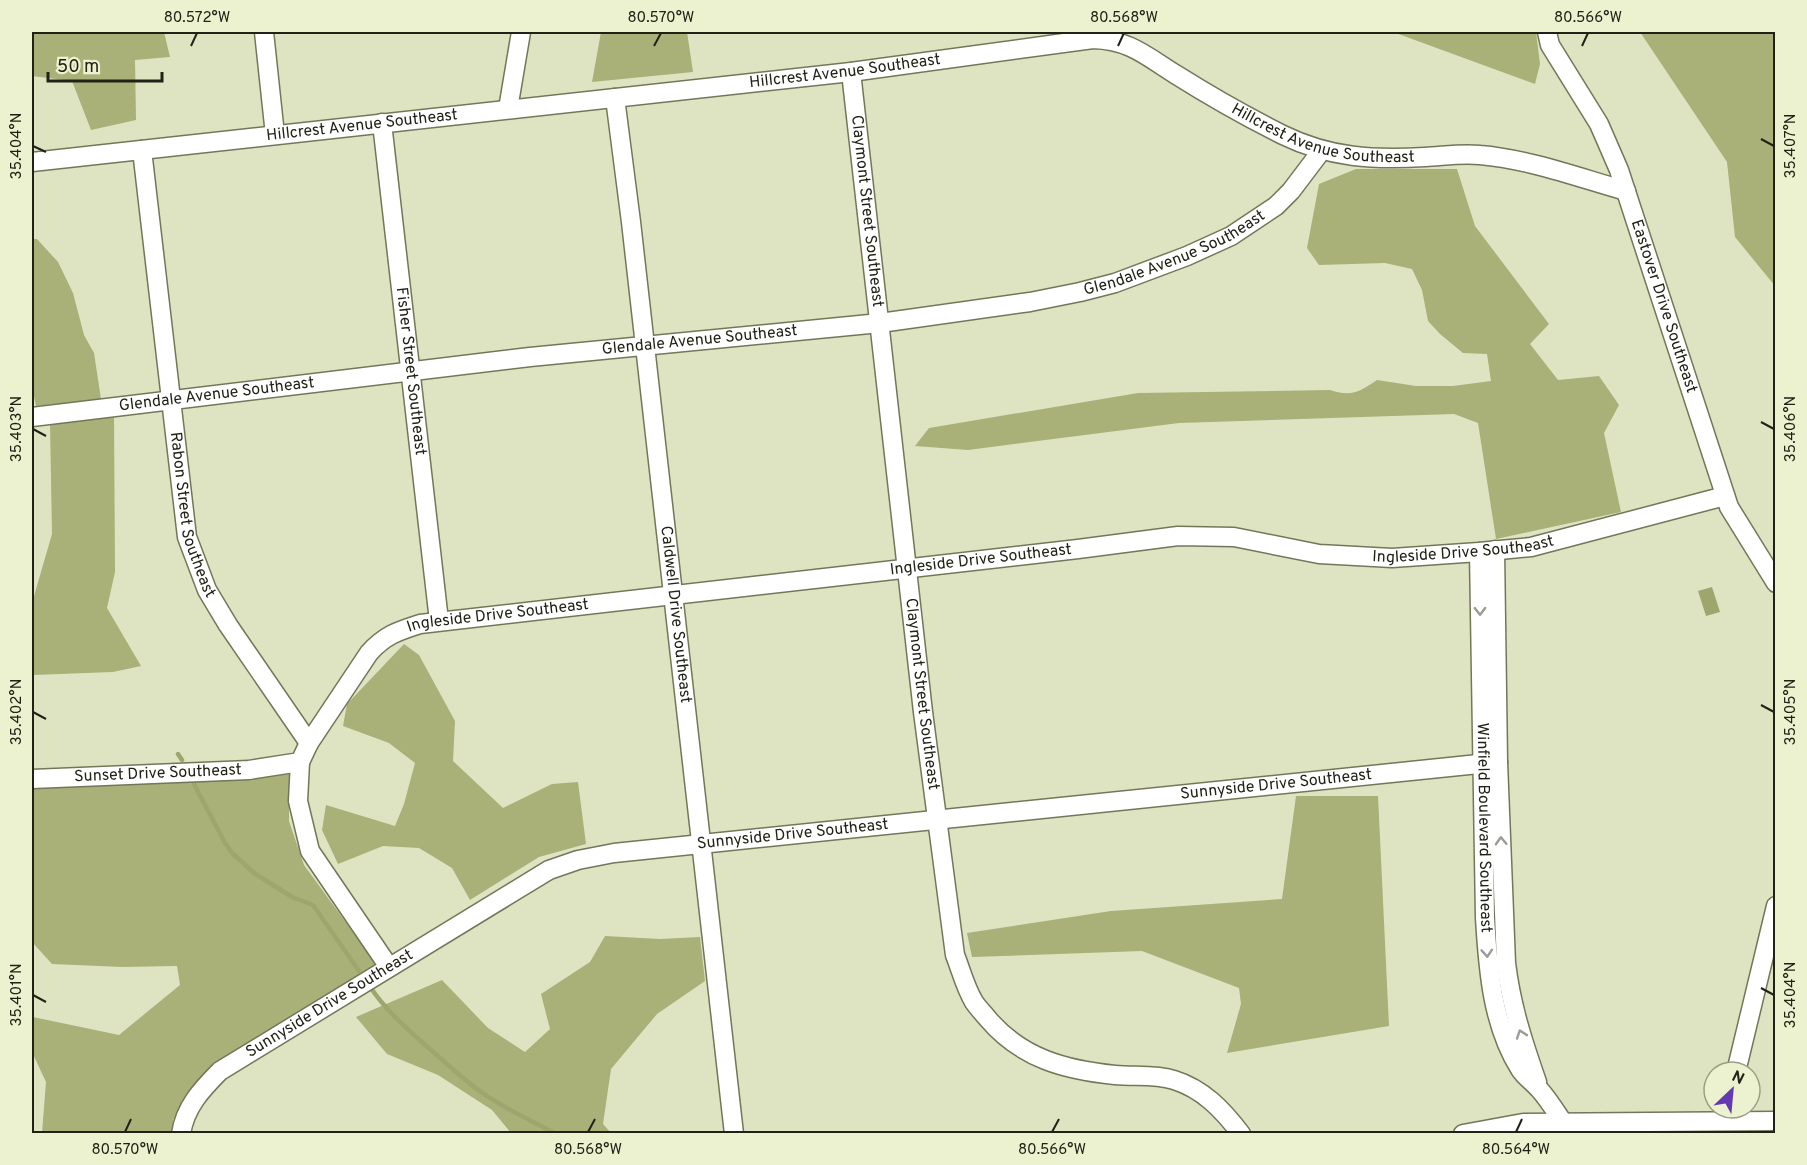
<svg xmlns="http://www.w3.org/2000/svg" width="1807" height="1165" viewBox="0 0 1807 1165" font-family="Overpass,sans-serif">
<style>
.forest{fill:#a9b078}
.water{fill:#9ea66e}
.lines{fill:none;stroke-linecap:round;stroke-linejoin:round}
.stream{stroke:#9ea66e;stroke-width:4.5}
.minor-casing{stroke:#727759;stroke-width:21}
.minor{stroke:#fff;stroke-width:18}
.oneway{stroke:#9b9c96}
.ticks{fill:none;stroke:#212216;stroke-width:2}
.labels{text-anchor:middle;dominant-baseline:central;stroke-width:6;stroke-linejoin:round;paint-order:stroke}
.street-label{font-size:16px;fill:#212216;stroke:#ecf1cf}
.neatline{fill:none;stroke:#212216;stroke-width:2}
.ticks-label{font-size:15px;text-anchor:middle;fill:#212216}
</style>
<rect width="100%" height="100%" fill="#dee4c2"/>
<path class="forest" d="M 32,32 L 164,32 L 170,57 L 135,60 L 136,120 L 91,130 L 72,81 L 32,76 Z
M 601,32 L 687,32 L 693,72 L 592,82 Z
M 1393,32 L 1536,32 L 1540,64 L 1535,84 Z
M 1640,32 L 1775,32 L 1775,286 L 1735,237 L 1727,162 Z
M 1356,169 L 1457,169 L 1475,226 L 1549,324 L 1530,344 L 1558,380 L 1599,376 L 1619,405 L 1604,433 L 1621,512 L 1496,539 L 1478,423 L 1454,414 L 1179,423 L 968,450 L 915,446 L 929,428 L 1138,393 L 1330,390 C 1352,397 1359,392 1377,380 L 1416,386 L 1453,386 L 1491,381 L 1487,354 L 1463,353 L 1440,334 L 1428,321 L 1422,290 L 1412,269 L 1385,263 L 1319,265 L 1307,248 L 1319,184 Z
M 32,239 L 37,239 L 58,262 L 73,293 L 84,335 L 94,353 L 101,399 L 36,406 L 32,387 Z
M 114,414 L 115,572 L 107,608 L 141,666 L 113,672 L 33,675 L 32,671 L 32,603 L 52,534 L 50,424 Z
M 404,644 L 419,655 L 455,721 L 453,761 L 503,808 L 552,784 L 578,782 L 586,844 L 539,857 L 470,900 L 452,868 L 419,848 L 383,846 L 338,864 L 322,830 L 326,805 L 395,826 L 404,804 L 415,763 L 389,743 L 343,726 L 347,704 Z
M 289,774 L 289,821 L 304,865 L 377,965 L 207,1072 L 173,1120 L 173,1133 L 42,1133 L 46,1082 L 32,1052 L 33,1017 L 119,1035 L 180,985 L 177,966 L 122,967 L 52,964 L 32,942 L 32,786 Z
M 1296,796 L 1378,796 L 1389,1026 L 1227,1053 L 1241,1004 L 1239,988 L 1142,951 L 972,957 L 967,933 L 1111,911 L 1282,899 Z
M 605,936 L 660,939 L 700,937 L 705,981 L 657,1014 L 611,1069 L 603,1124 L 611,1133 L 511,1133 L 492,1110 L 438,1075 L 387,1054 L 356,1017 L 442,980 L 488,1028 L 525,1052 L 550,1029 L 541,994 L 590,962 Z"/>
<path class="water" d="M 1712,587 L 1720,612 L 1706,616 L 1698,591 Z"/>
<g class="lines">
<path class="stream" d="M 178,754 L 182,760
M 194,784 L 225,843 L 232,853 L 254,873 L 292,897 L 313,905 L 359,971
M 373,991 C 390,1015 411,1032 432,1051 C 451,1067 469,1085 490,1098 C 511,1111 533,1122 556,1134"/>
<g class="minor-casing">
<g id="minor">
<path d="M 264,32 L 275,135"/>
<path id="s1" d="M 1547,32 L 1550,45 L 1599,124 L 1619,170 L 1729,507 L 1776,583"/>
<path id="s2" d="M 851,72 L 923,712 L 955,955 C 961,970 965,987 974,1002 C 978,1008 984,1014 988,1019 C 1022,1059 1066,1070 1115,1075 C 1134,1077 1155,1074 1174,1080 C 1203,1089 1223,1110 1241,1134"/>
<path id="s3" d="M 615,98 L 631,222 L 734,1134"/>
<path d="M 508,109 L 521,32"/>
<path id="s4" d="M 382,123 L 439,621"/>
<path id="s5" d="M 142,150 L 187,537 L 207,590 L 228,625 L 309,743"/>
<path id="s6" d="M 32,162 L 851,72 L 1093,39 C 1130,40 1146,56 1175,74 C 1210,96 1247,117 1283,135 C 1330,158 1374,160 1425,157 C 1444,156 1462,153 1480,155 C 1528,159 1580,178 1626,191"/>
<path id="s7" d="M 32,417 L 530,357 L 880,323 L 1030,302 L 1080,292 L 1115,283 L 1187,256 L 1231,236 L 1276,206 L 1291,191 L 1322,150"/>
<path d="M 1495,550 L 1498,762 L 1506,963 C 1511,1005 1523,1042 1537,1082"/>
<path id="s8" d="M 1479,552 L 1485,918 C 1488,968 1492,1025 1520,1069 C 1524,1076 1533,1082 1539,1089 C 1551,1102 1560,1119 1571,1134"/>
<path d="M 300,762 L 298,801 L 310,851 L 389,967"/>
<path id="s9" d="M 32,779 L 249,770 L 300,762 L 309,743 L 369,653 C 385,635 398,631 420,624 L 1078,549 L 1178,536 L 1234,537 L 1319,554 L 1392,558 L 1479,552 L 1531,547 L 1725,496"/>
<path d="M 1736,1072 L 1776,906"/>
<path id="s10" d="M 181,1134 C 185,1107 202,1089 220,1071 L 549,870 L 578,860 L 614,853 L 1498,762"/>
<path d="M 1463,1134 L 1523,1123 L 1776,1121"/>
</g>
</g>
<use href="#minor" class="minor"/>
</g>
<defs><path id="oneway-chevron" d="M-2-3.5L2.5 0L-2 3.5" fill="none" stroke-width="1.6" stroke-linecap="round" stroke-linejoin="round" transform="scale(1.5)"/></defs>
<g class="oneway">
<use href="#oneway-chevron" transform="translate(1480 611) rotate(89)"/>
<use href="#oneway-chevron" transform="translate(1501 841) rotate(-92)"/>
<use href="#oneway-chevron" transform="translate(1487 953) rotate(86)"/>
<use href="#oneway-chevron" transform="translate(1521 1034) rotate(-109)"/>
</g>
<path class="ticks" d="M 191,46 L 197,33M 654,46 L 661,33M 1118,46 L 1124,33M 1582,46 L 1588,33M 1761,139 L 1774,146M 33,146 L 46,152M 1761,422 L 1774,429M 33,429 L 46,436M 1761,705 L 1774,712M 33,712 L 46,719M 1761,988 L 1774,995M 33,995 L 46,1002M 125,1132 L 131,1119M 588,1132 L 595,1119M 1052,1132 L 1059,1119M 1516,1132 L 1522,1119"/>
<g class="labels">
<g class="street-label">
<text stroke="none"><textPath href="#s6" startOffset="818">Hillcrest Avenue Southeast</textPath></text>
<text stroke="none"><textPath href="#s6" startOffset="332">Hillcrest Avenue Southeast</textPath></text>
<text stroke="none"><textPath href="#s6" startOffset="1322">Hillcrest Avenue Southeast</textPath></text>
<text stroke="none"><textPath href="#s2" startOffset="140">Claymont Street Southeast</textPath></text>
<text stroke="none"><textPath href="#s7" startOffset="1158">Glendale Avenue Southeast</textPath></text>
<text stroke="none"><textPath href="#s1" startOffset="300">Eastover Drive Southeast</textPath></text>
<text stroke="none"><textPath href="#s7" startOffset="672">Glendale Avenue Southeast</textPath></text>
<text stroke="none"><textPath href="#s4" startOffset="250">Fisher Street Southeast</textPath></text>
<text stroke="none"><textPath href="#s7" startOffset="186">Glendale Avenue Southeast</textPath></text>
<text stroke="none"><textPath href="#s5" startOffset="369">Rabon Street Southeast</textPath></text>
<text stroke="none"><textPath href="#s9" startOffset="1508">Ingleside Drive Southeast</textPath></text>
<text stroke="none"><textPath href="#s9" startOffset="1022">Ingleside Drive Southeast</textPath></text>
<text stroke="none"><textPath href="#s3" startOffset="520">Caldwell Drive Southeast</textPath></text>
<text stroke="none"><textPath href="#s9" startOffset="536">Ingleside Drive Southeast</textPath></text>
<text stroke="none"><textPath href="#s2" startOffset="626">Claymont Street Southeast</textPath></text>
<text stroke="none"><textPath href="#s9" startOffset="126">Sunset Drive Southeast</textPath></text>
<text stroke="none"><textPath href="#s10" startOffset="1194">Sunnyside Drive Southeast</textPath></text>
<text stroke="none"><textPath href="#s8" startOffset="276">Winfield Boulevard Southeast</textPath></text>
<text stroke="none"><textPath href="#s10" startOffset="708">Sunnyside Drive Southeast</textPath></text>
<text stroke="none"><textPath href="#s10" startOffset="204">Sunnyside Drive Southeast</textPath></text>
</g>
</g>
<rect width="1807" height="1165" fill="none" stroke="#ecf1cf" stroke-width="66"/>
<g transform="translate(1732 1090) rotate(26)"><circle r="28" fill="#ecf1cf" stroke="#9b9e85" stroke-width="1.5"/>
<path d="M0-4.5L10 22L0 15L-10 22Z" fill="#6439b1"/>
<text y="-9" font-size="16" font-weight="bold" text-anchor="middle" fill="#212216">N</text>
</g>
<path d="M48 72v9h114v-9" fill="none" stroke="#212216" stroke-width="3"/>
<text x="57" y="72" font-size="18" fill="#212216" stroke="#ecf1cf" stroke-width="4.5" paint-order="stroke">50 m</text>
<rect x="33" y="33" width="1741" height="1099" class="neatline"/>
<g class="ticks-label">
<text x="197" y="22">80.572°W</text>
<text x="661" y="22">80.570°W</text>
<text x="1124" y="22">80.568°W</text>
<text x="1588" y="22">80.566°W</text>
<text transform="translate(1790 146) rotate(-90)" y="5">35.407°N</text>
<text transform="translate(16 146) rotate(-90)" y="5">35.404°N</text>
<text transform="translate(1790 429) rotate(-90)" y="5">35.406°N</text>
<text transform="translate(16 429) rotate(-90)" y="5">35.403°N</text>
<text transform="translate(1790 712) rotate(-90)" y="5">35.405°N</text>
<text transform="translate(16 712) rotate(-90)" y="5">35.402°N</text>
<text transform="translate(1790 995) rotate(-90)" y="5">35.404°N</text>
<text transform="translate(16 995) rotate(-90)" y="5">35.401°N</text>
<text x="125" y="1154">80.570°W</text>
<text x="588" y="1154">80.568°W</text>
<text x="1052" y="1154">80.566°W</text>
<text x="1516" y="1154">80.564°W</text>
</g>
</svg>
